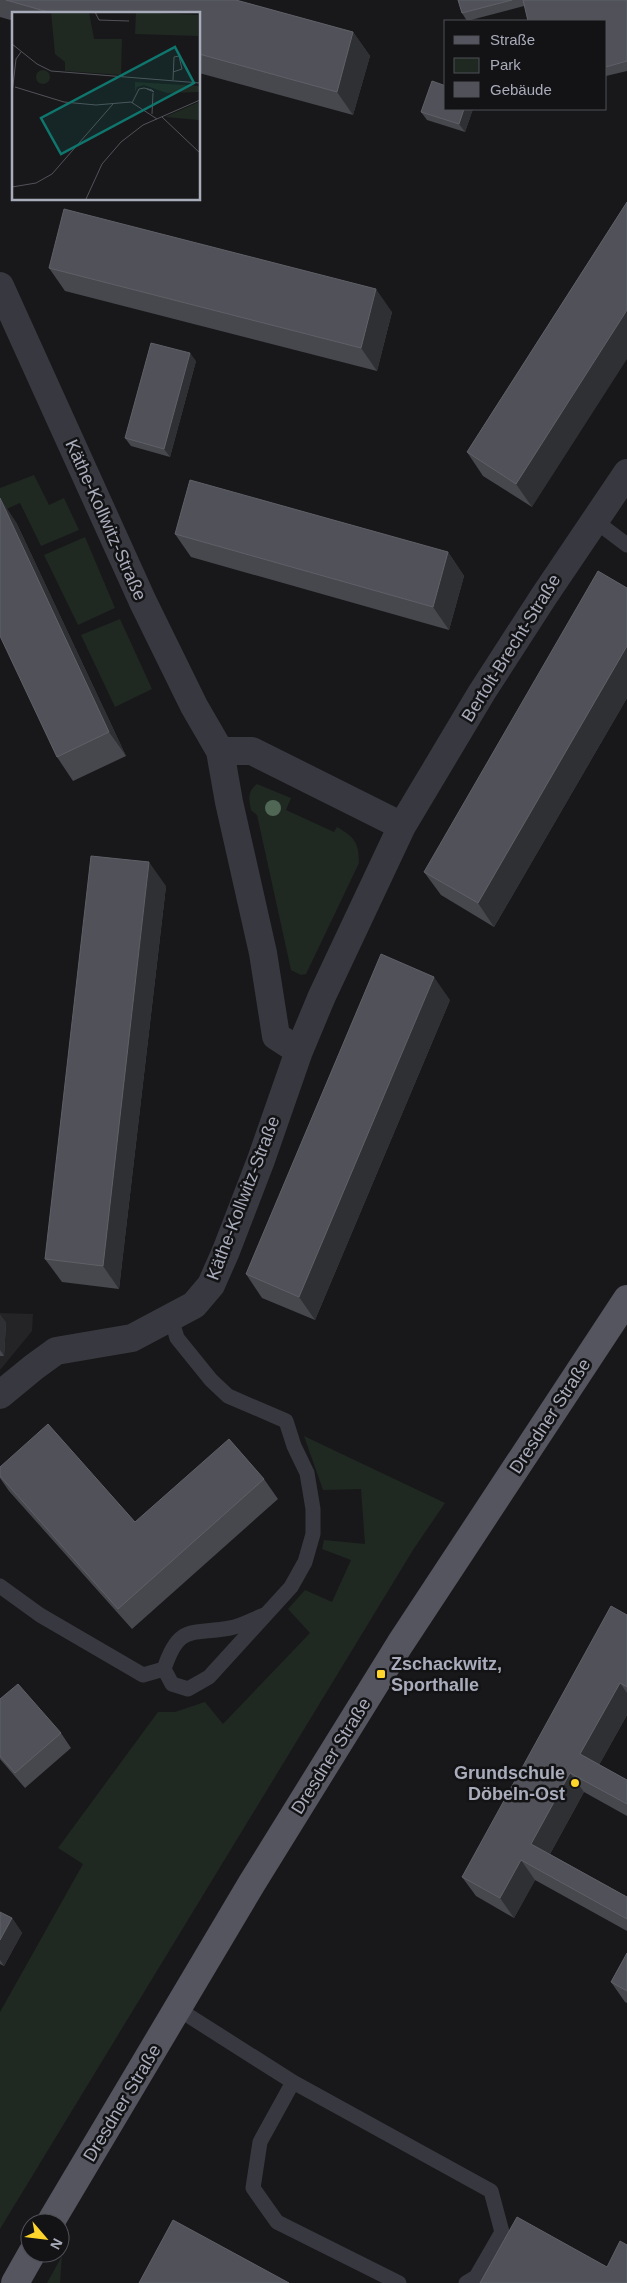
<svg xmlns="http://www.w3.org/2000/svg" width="627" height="2283" viewBox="0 0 627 2283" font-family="Arial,sans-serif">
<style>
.built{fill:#242427}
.green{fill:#1f2922}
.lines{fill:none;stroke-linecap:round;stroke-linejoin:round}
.service{stroke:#383940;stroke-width:15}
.minor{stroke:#383940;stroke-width:28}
.primary{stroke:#54555f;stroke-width:28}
.tree{fill:#506755}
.wall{fill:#46484d}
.shaded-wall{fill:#2f3034}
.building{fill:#515259;stroke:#5f6068}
.poi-dot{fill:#ffd42b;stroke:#131315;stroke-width:2}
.labels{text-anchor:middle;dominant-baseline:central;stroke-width:5;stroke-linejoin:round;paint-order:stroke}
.street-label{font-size:18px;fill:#a9acbb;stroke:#131315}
.poi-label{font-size:18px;font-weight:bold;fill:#a9acbb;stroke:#131315;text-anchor:start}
.inset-road{fill:none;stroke:#52535a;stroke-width:1}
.view{fill:#0f766e;fill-opacity:0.15;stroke:#0f766e;stroke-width:2.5}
.inset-edge{fill:none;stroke:#a9acbb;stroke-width:2.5}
</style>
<rect width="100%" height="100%" fill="#18181a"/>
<path class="built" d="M 0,1313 L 33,1314 L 32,1331 L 0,1370 Z"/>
<path class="green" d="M 34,475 L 49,505 L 64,498 L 79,530 L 41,546 L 20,503 L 0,512 L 0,488 Z
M 85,537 L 115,608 L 78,625 L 44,555 Z
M 120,619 L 152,689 L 115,707 L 81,635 Z
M 257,784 L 291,798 L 286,810 L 334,832 L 337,827 C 354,837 359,842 359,863 L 306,974 L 301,975 L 291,970 L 257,815 L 251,810 C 249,799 247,792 257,784 Z
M 304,1436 L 445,1503 L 413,1550 L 0,2229 L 0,2012 L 83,1864 L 58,1848 L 158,1712 L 175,1712 L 205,1702 L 223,1724 L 310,1633 L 288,1609 L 305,1590 L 332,1602 L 351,1560 L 322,1549 L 324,1540 L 365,1544 L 361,1489 L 323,1490 Z
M 62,2256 L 60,2283 L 47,2283 Z"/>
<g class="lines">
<path class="service" d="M 594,520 L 627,545
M 171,1318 L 177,1338 L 211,1380 L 228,1396 L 286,1421 L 294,1446 L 307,1473 L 313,1509 L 313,1534 L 305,1562 L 291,1587 L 209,1677 L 188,1689 L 172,1684 L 164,1669 C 179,1624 190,1635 230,1628 C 242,1626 253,1619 264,1615
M 0,1586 L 40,1615 L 143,1675 L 164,1669
M 178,2009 L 293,2082 L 491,2191 L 502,2232 L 476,2277 L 466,2283
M 293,2082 L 260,2142 L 253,2188 L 277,2222 L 399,2283"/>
<path class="minor" d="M 0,286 L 143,602 L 194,706 L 220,751 L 229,802 L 263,953 L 276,1036 L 299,1051
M 220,751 L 252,751 L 402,826
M 0,1395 L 34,1367 L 56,1351 L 132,1338 L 194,1305 L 211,1285 L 226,1251 L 261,1160 L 299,1051 L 322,996 L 402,826 L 482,692 L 544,596 L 627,473"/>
<path class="primary" d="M 50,2223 L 252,1883 L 400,1644 L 627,1299
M 15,2283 L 32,2253"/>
</g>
<circle class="tree" cx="273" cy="808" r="8"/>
<path class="wall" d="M 0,0 L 236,0 L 353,32 L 370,56 L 353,115 L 199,73 L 199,14 L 14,14 L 14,21 L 0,17 Z
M 458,0 L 627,0 L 627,71 L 606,76 L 606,21 L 524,6 L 467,21 L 462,13 Z
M 446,109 L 473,109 L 465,132 L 427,120 L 421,112 Z
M 89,199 L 99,199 L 98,201 Z
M 627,202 L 532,507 L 483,476 L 467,452 Z
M 49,268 L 392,312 L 377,371 L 65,291 Z
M 196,361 L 170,457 L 131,446 L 125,438 Z
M 16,522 L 126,756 L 73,781 L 57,757 Z
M 175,534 L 448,552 L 464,576 L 449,630 L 191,557 Z
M 627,588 L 627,698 L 494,927 L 441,895 L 424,872 Z
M 166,886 L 119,1289 L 62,1282 L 45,1259 Z
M 450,1000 L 315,1320 L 262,1298 L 246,1274 Z
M 0,1315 L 6,1323 L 4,1356 L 0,1356 Z
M 0,1467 L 135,1522 L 264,1479 L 278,1499 L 132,1629 L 9,1491 L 0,1478 Z
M 627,1615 L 627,1715 L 599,1765 L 627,1780 L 627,1816 L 584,1792 L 550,1854 L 627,1897 L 627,1931 L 535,1880 L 514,1918 L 476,1896 L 462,1877 Z
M 0,1699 L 61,1733 L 71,1748 L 25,1788 L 0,1759 Z
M 0,1912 L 12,1918 L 22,1933 L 4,1966 L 0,1964 Z
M 627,1953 L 627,2003 L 625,2002 L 611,1982 Z"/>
<path class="shaded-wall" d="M 353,32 L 370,56 L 353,115 L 337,92 Z
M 464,109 L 473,109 L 465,132 L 459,124 Z
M 376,289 L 392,312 L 377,371 L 361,348 Z
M 627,310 L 627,359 L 532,507 L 516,484 Z
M 190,353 L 196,361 L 170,457 L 164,449 Z
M 0,498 L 16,522 L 126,756 L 109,732 Z
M 448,552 L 464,576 L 449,630 L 433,607 Z
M 627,646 L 627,698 L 494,927 L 478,903 Z
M 149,862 L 166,886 L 119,1289 L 103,1266 Z
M 434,977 L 450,1000 L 315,1320 L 299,1297 Z
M 0,1315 L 6,1323 L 4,1356 L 0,1350 Z
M 620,1683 L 627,1693 L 627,1715 L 594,1774 L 580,1754 Z
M 570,1773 L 584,1792 L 545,1863 L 531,1844 Z
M 521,1860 L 535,1880 L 514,1918 L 500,1898 Z
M 12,1918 L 22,1933 L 4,1966 L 0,1960 L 0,1940 Z"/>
<path class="building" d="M 6,0 L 236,0 L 353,32 L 337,92 L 199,54 L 199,14 L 55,14 Z
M 458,0 L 512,0 L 462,13 Z
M 523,0 L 627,0 L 627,61 L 606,67 L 606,21 L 528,21 Z
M 432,81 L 446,86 L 446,109 L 464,109 L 459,124 L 421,112 Z
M 627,202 L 627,310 L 516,484 L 467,452 Z
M 64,209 L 376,289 L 361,348 L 49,268 Z
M 151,343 L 190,353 L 164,449 L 125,438 Z
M 190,480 L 448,552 L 433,607 L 175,534 Z
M 0,498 L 109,732 L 57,757 L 0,636 Z
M 598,571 L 627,588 L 627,646 L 478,903 L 424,872 Z
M 91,856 L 149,862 L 103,1266 L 45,1259 Z
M 381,954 L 434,977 L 299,1297 L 246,1274 Z
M 48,1424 L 135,1522 L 229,1439 L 264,1479 L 118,1609 L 0,1476 L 0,1467 Z
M 611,1606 L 627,1615 L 627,1687 L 620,1683 L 580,1754 L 627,1780 L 627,1804 L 570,1773 L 531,1844 L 627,1897 L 627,1919 L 521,1860 L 500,1898 L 462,1877 Z
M 18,1684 L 61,1733 L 15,1773 L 0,1756 L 0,1699 Z
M 0,1912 L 12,1918 L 0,1940 Z
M 627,1953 L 627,1991 L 611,1982 Z
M 517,2217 L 607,2267 L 620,2241 L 627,2245 L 627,2283 L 480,2283 Z
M 173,2220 L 289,2283 L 139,2283 Z"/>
<g class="poi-dot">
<rect x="376" y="1669" width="10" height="10" rx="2.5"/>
<circle cx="575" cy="1783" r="5"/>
</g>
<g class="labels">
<g class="street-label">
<text transform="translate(106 520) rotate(66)">Käthe-Kollwitz-Straße</text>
<text transform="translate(511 648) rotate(-58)">Bertolt-Brecht-Straße</text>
<text transform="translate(243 1198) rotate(-69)">Käthe-Kollwitz-Straße</text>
<text transform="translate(550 1416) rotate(-57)">Dresdner Straße</text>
<text transform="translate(331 1756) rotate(-58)">Dresdner Straße</text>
<text transform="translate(122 2103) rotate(-59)">Dresdner Straße</text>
</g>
<g class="poi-label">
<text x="391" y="1664">Zschackwitz,<tspan x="391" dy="21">Sporthalle</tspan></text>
<text x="565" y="1773" text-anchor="end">Grundschule<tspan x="565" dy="21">Döbeln-Ost</tspan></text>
</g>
</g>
<g transform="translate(12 12)">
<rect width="188" height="188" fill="#18181a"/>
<path d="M 39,0 L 77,0 L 82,27 L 110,27 L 109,63 L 53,59 L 53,50 L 43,42 ZM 124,0 L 186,3 L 186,24 L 123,22 ZM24 65a7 7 0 1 1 14 0a7 7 0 1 1-14 0ZM 123,70 L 187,74 L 187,80 L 155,81 L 132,73 L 125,75 L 123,80 ZM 187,90 L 187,108 L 153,105 Z" fill="#1f2922"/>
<path class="inset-road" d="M 0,0 L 33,0M 83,0 L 87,8 L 117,9M 0,32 L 25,52 L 39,59 L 188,71M 161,68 L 162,45 L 167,44 L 170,57 L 161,60M 3,75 L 52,90 L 84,93 L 119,90 L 145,107M 0,82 L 4,47 L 9,40M 120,91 L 127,77 L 132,76 L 140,78 L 142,80 L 135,77M 140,102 L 141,81M 150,105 L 188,141M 0,175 L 24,171 L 40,162 L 101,92M 74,187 L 90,152 L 109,130 L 131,113 L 188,88"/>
<path class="view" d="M 163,35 L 182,71 L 49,142 L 29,106 Z"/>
<rect width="188" height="188" class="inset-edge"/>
</g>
<rect x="444" y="20" width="162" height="90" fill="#131315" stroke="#4f5057"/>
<rect x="454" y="36" width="25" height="8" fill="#54555f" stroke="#4f5057"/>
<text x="490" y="45" font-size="15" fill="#a9acbb">Straße</text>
<rect x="454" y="58" width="25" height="15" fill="#1f2922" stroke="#4f5057"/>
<text x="490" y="70" font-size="15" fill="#a9acbb">Park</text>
<rect x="454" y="82" width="25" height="15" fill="#515259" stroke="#4f5057"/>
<text x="490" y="95" font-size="15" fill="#a9acbb">Gebäude</text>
<g transform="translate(45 2238) rotate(118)"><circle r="24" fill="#131315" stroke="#4f5057"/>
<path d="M0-4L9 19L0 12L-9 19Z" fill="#ffd42b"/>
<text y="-8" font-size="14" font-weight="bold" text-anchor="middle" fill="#a9acbb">N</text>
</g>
</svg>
